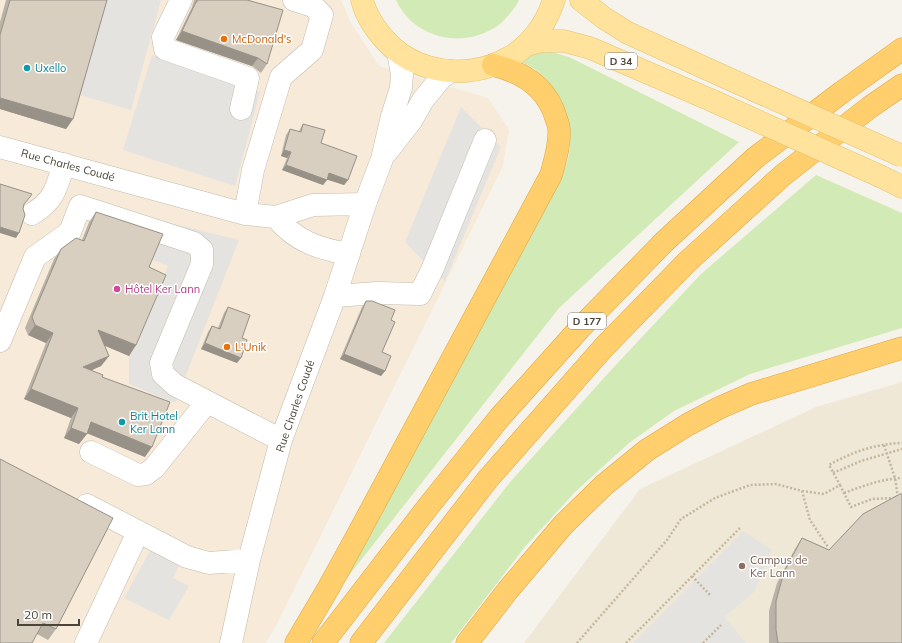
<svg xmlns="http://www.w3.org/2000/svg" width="902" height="643" viewBox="0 0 902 643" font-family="Mulish,sans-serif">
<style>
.commercial{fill:#f7ead8}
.education{fill:#efe8d6}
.green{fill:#d2eab5}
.parking{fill:#e5e3e0}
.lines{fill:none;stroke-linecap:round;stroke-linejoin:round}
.minor-casing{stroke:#c2bbae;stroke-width:23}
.major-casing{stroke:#e6c16a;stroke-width:23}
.highway-casing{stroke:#e0a43c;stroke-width:23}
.path{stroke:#c4b79f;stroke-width:2.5;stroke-dasharray:2 2;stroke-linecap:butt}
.minor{stroke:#fff;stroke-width:22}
.major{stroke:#ffe39c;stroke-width:22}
.highway{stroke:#ffcf6e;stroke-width:22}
.major-bridge-casing{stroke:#e6c16a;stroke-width:23;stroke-linecap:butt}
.major-bridge{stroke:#ffe39c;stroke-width:22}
.wall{fill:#bab2a6}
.shaded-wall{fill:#979187}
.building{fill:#d8cfc1;stroke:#979187}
.food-dot{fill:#e8710a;stroke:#fff;stroke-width:1.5}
.culture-dot{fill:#0f9aa8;stroke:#fff;stroke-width:1.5}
.hotel-dot{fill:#d1479c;stroke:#fff;stroke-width:1.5}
.education-dot{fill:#8d6e63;stroke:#fff;stroke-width:1.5}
.labels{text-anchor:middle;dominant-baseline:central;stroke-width:3;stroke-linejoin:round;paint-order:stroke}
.shield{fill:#fff;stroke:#817c74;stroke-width:1}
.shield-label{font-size:10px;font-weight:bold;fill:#4b4439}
.food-label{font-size:11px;fill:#c56008;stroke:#fff;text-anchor:start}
.culture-label{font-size:11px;fill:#0d838f;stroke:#fff;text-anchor:start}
.street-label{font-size:11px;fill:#4b4439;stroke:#fff}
.hotel-label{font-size:11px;fill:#b23c85;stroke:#fff;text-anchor:start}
.education-label{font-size:11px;fill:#785e54;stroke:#fff;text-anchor:start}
</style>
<rect width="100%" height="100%" fill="#f6f3ec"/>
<path class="commercial" d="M 0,0 L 341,0 L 350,21 L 379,66 L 488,98 L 509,130 L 503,166 L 278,622 L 266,643 L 0,643 Z"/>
<path class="education" d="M 902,382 L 902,643 L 524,643 L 640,489 L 816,407 Z"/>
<path class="green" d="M 396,0 L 519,0 C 515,9 507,17 500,24 C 466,50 414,40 396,0 Z
M 552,52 L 569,57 L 739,142 L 559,308 L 332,597 L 555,187 C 559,178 565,168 568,159 C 576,126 561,91 536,70 C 530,66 523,63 517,60 L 535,53 Z
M 816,175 L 902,213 L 902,328 L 750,374 L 674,411 L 629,443 L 575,492 L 524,548 L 451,643 L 384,643 L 511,481 L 613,368 L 701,274 Z"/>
<path class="parking" d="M 103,0 L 161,0 L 131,110 L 76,94 Z
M 152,55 L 260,92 L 235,186 L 123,150 Z
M 461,107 L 501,147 L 445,281 L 432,270 L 405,242 Z
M 166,222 L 239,240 L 175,403 L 129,384 L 129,356 L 168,266 L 150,259 Z
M 743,531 L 772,550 L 754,592 L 724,617 L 746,643 L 633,643 Z
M 151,549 L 180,564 L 173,578 L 189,586 L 169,620 L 124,598 Z"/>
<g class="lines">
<g class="minor-casing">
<path id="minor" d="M 181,0 L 163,37 L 165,49 L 248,78 L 241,109
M 0,147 L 245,214 L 276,217 L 313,205 L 365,204
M 386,153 L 411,121 L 423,100 L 441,78 L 451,71
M 32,214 C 55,200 56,188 64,164
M 245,214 L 253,170 L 281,77 L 312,50 L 322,15 L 313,6 L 294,0
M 276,217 C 295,241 319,249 349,254
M 335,296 L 377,293 L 420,294 L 432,270 L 485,140
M 0,341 L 35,257 L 70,232 L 80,206 L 194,243 L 202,250 L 202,264 L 161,363 L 163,374 L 175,385 L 281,440
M 91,452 L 138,475 L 146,474 L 154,468 L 207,402
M 87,505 L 187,557 L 209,563 L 249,560
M 86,643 L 138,532
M 231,643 L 249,560 L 281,440 L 335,296 L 365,204 L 382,159 L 392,116 L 401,88 L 402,74 L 398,52"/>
</g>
<g class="major-casing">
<path id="major" d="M 362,0 C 367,19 379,35 393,48 C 436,85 507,77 539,30 C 546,21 550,11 554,0
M 581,0 L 604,18 L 628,33 L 738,83
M 526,45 L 542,41 L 564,41 L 590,48 L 713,101
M 882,177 L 902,187"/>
</g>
<g class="highway-casing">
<path id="highway" d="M 296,643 L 329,587 L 356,538 L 551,175 C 555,160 560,145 559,130 C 559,126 557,121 556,118 C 547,87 523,72 493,65
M 323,643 L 427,508 L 500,417 L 580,328 L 664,242 L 755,158 L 842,92 L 902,49
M 361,643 L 487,480 L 604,347 L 688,261 L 783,175 L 870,107 L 902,85
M 467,643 L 508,590 L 563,525 L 604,485 L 647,450 L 687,425 L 719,408 L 751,394 L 902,348"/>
</g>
<path class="path" d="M 884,445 L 895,478 L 898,498
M 833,473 L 861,461 L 902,449
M 840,485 L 851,507 L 872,499 L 895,498
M 802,491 L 824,494 L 840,485 L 829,465 C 852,452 875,444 902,443
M 844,493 C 863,486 881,479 902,478
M 692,576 L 710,595
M 577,643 L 646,564 L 667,540 L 681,519 L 715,498 L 750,485 L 776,484 L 802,491 L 810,520 L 828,547
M 626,643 L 740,528
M 703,643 L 721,625"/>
<use href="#minor" class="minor"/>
<use href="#major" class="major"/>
<use href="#highway" class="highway"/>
<g class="major-bridge-casing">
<path id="major-bridge" d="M 738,83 L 902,156
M 713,101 L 882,177"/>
</g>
<use href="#major-bridge" class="major-bridge"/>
</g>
<path class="wall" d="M 6,0 L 107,0 L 73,119 L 66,129 L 0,109 L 0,22 Z
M 194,0 L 247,0 L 267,64 L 261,73 L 252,66 L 176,40 L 192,7 Z
M 303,124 L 321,143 L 348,180 L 344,185 L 327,179 L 323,185 L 282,170 L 287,158 L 281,156 L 286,135 L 290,129 L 299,132 L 300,129 Z
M 96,212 L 149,267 L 136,345 L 129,356 L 104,345 L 109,356 L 101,366 L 92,370 L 102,377 L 145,457 L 87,433 L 79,444 L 64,438 L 71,418 L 24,399 L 46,343 L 28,335 L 25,328 L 54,259 L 61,249 L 82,240 L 89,222 Z
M 366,301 L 391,320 L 382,352 L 385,371 L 381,376 L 340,359 L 362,307 Z
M 228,307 L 242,338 L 237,363 L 201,349 L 208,332 L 212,326 L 218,328 L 224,313 Z
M 0,459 L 56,629 L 48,640 L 37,634 Z
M 802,538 L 829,550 L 902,643 L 769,643 L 769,611 L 777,583 L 795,549 Z"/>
<path class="shaded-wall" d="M 182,31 L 258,58 L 252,66 L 176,40 Z
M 0,98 L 73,119 L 66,129 L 0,109 Z
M 284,150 L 291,152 L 287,158 L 281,156 Z
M 286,165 L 327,180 L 323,185 L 282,170 Z
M 329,173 L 348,180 L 344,185 L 325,179 Z
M 0,227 L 19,233 L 16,238 L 0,233 Z
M 35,325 L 53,333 L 46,343 L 28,335 Z
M 98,330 L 136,345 L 129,356 L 91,340 Z
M 205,343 L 241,358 L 237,363 L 201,349 Z
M 344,354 L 385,371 L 381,376 L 340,359 Z
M 109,356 L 101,366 L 76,377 L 83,367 Z
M 31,389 L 78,408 L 71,418 L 24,399 Z
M 91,422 L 152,447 L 145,457 L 84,432 Z
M 71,428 L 87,434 L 79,444 L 64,438 Z"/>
<path class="building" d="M 10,0 L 107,0 L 73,119 L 0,98 L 0,35 Z
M 197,0 L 247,0 L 283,10 L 267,64 L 258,58 L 182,31 L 196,2 L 197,2 Z
M 303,124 L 325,130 L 321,143 L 357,156 L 348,180 L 329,173 L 327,180 L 286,165 L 291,152 L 284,150 L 290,129 L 301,132 Z
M 0,184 L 32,194 L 30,197 L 24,204 L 23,209 L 25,215 L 19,233 L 0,227 Z
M 96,212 L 163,234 L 149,267 L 166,275 L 136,345 L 98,330 L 109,356 L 83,367 L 103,375 L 102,377 L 170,402 L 152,447 L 91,422 L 87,434 L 71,428 L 78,408 L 31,389 L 53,333 L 35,325 L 32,317 L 61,249 L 76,238 L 84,241 Z
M 366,301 L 372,301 L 395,310 L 391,320 L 395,322 L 382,352 L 391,356 L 385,371 L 344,354 Z
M 228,307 L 250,315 L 242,338 L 247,340 L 241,358 L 205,343 L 212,326 L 220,329 Z
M 0,459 L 2,460 L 113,518 L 56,629 L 43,623 L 32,643 L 0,643 Z
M 900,494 L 902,494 L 902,643 L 778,643 L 776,630 L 776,601 L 784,572 L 802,538 L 829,550 L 863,514 Z"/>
<g class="food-dot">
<circle cx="224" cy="39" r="4"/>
<circle cx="227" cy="347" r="4"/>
</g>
<g class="culture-dot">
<circle cx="27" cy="68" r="4"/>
<circle cx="122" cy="422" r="4"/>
</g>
<circle class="hotel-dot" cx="117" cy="289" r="4"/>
<circle class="education-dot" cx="742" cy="566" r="4"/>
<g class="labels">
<g class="shield">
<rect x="605" y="53" width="32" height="16" rx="3"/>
<rect x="568" y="313" width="38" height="16" rx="3"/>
</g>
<g class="shield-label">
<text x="621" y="61">D 34</text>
<text x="587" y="321">D 177</text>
</g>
<g class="food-label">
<text x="232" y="39">McDonald's</text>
<text x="235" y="347">L'Unik</text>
</g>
<g class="culture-label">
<text x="35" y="68">Uxello</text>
<text x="130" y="416">Brit Hotel<tspan x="130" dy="13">Ker Lann</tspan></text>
</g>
<g class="street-label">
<text transform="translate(68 165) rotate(15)">Rue Charles Coudé</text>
<text transform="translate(295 406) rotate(-71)">Rue Charles Coudé</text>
</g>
<g class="hotel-label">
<text x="125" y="289">Hôtel Ker Lann</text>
</g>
<g class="education-label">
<text x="750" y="560">Campus de<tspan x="750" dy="13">Ker Lann</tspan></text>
</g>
</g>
<path d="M18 619v6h61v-6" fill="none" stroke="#4b4439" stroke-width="2"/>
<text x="24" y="619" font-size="12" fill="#4b4439" stroke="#ffffff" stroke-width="3" paint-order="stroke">20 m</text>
</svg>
